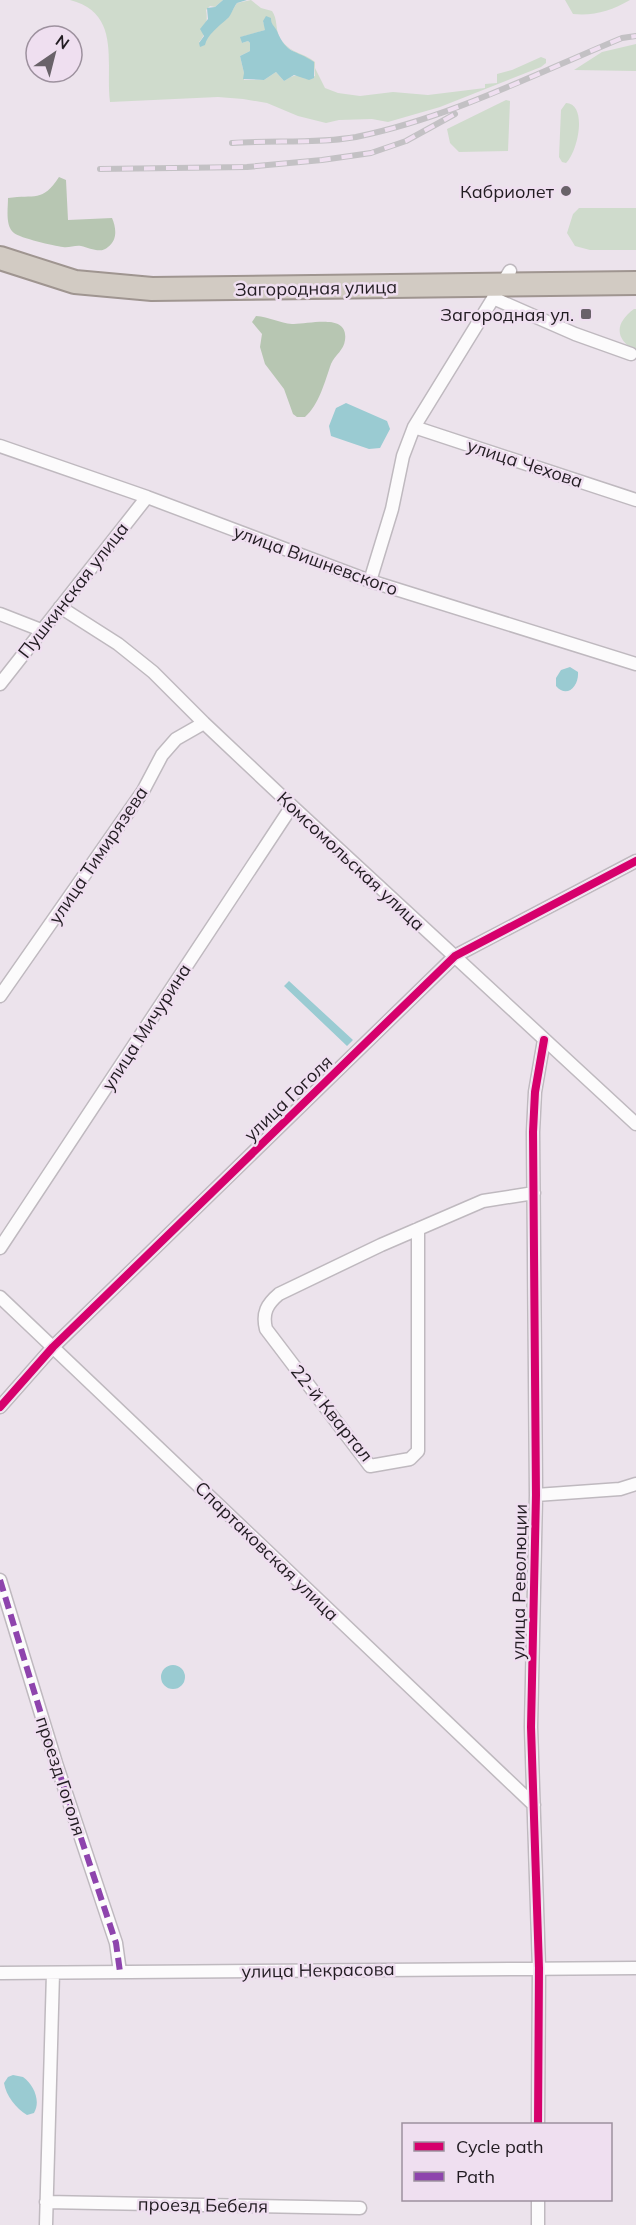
<svg xmlns="http://www.w3.org/2000/svg" width="636" height="2225" viewBox="0 0 636 2225" font-family="Mulish,sans-serif">
<style>
.green{fill:#cfdbcc;fill-rule:evenodd}
.forest{fill:#b7c6b2}
.water{fill:#9acbd2}
.lines{fill:none;stroke-linecap:round;stroke-linejoin:round}
.street-casing{stroke:#bfb9bf;stroke-width:15}
.highway-casing{stroke:#9f9590;stroke-width:26}
.street{stroke:#fcfbfc;stroke-width:12}
.highway{stroke:#d2cbc3;stroke-width:22}
.rail-casing{stroke:#c3c1c4;stroke-width:6}
.rail{stroke:#efdff0;stroke-width:4;stroke-dasharray:11;stroke-linecap:butt}
.quiet{stroke:#8e44ad;stroke-width:6;stroke-dasharray:12 6;stroke-linecap:butt}
.cycleway-casing{stroke:#efdff0;stroke-width:11}
.cycleway{stroke:#d6006c;stroke-width:8}
.poi-dot{fill:#696269;stroke:#efdff0;stroke-width:2}
.labels{text-anchor:middle;dominant-baseline:central;stroke-width:5;stroke-linejoin:round;paint-order:stroke}
.poi-label{font-size:18px;fill:#221c22;stroke:#efdff0;text-anchor:end}
.street-label{font-size:18px;fill:#221c22;stroke:#efdff0}
</style>
<rect width="100%" height="100%" fill="#ece3ec"/>
<path class="green" d="M 70,0 L 223,0 L 215,7 L 210,6 L 206,10 C 208,19 206,36 199,42 L 205,45 L 205,41 L 219,23 L 227,19 L 237,3 L 251,0 L 261,8 L 272,11 C 278,19 275,30 280,38 C 290,54 303,52 315,62 L 315,68 L 325,88 L 338,93 L 360,96 L 393,92 L 428,95 L 485,88 L 485,84 L 497,83 L 497,74 L 512,70 L 541,57 L 546,59 L 546,63 L 541,67 L 440,107 L 388,122 L 372,119 L 339,120 L 326,123 L 298,116 L 267,103 L 243,99 L 218,97 L 110,102 C 105,64 122,13 70,0 ZM 271,18 L 271,23 L 285,46 L 314,65 L 315,76 L 306,79 C 298,73 292,75 284,81 L 276,72 L 264,80 L 244,80 L 244,73 L 240,56 L 250,51 L 250,43 L 248,41 L 242,43 L 241,37 L 265,30 L 266,28 L 263,22 Z
M 565,0 L 630,0 C 611,11 594,16 573,14 Z
M 636,44 L 636,71 L 574,70 L 602,52 Z
M 506,100 L 510,101 L 508,151 L 459,152 L 450,143 L 447,129 Z
M 566,103 C 588,104 578,152 566,163 L 562,162 L 559,157 L 561,110 Z
M 579,208 L 636,208 L 636,250 L 590,250 L 575,246 L 567,233 L 573,214 Z
M 634,309 L 636,309 L 636,351 C 614,339 615,323 634,309 Z"/>
<path class="forest" d="M 59,177 L 66,180 L 68,220 L 112,218 C 116,227 118,240 108,247 C 101,254 90,248 81,246 C 75,245 69,248 63,247 C 54,246 20,238 14,233 C 5,226 8,209 8,198 C 35,194 42,203 59,177 Z
M 256,316 C 269,317 280,323 292,324 C 307,325 349,312 345,340 C 344,350 335,355 331,364 C 325,381 319,405 305,417 L 297,417 L 293,414 L 284,389 L 265,364 L 260,347 L 262,334 L 252,322 Z"/>
<path class="water" d="M 223,0 L 247,0 L 237,3 C 233,8 231,16 227,19 C 219,26 207,35 205,45 L 200,47 L 199,43 L 204,36 L 200,29 L 208,19 L 207,8 L 215,7 Z
M 266,16 L 271,18 C 271,25 274,25 277,31 C 287,55 295,49 314,62 L 314,78 L 309,80 L 294,75 L 284,81 L 276,72 L 264,80 L 243,79 L 244,73 L 240,56 L 250,51 L 250,43 L 248,41 L 242,43 L 240,37 L 265,30 L 263,21 Z
M 346,403 L 387,421 L 390,429 L 380,448 L 369,449 L 331,436 L 329,426 L 336,408 Z
M 570,667 L 578,672 C 579,686 567,699 556,686 L 556,678 L 561,670 Z
M 289,981 L 353,1040 L 347,1046 L 284,986 Z
M161 1677a12 12 0 1 1 24 0a12 12 0 1 1-24 0Z
M 13,2075 L 23,2077 C 34,2085 41,2101 34,2113 L 27,2115 C 16,2108 6,2096 4,2083 L 8,2077 Z"/>
<g class="lines">
<g class="street-casing">
<path id="street" d="M 493,298 L 575,334 L 631,354
M 414,427 L 636,500
M 0,446 L 147,497 L 370,581 L 636,664
M 370,581 L 392,509 L 403,456 L 414,427 L 510,271
M 60,607 L 118,644 L 153,672 L 204,723 L 292,806 L 636,1124
M 0,614 L 41,630
M 0,684 L 147,497
M 0,996 L 143,791 L 162,755 L 176,739 L 204,723
M 418,1229 L 418,1451 L 410,1459 L 370,1466 L 266,1329 C 262,1313 267,1304 279,1294 L 381,1245 L 483,1201 L 534,1193
M 0,1248 L 292,806
M 0,1297 L 534,1805
M 0,1407 L 53,1347 L 455,956 L 636,861
M 536,1495 L 620,1489 L 636,1484
M 0,1580 L 56,1763 L 116,1943 L 120,1972
M 0,1973 L 636,1968
M 538,2124 L 539,1968 L 531,1727 L 536,1495 L 533,1132 L 535,1092 L 544,1040
M 46,2202 L 360,2208
M 46,2225 L 53,1973
M 538,2225 L 538,2200"/>
</g>
<g class="highway-casing">
<path id="highway" d="M 0,258 L 75,282 L 152,289 L 636,283"/>
</g>
<use href="#street" class="street"/>
<use href="#highway" class="highway"/>
<g class="rail-casing">
<path id="rail" d="M 232,143 C 273,140 316,144 356,137 C 449,118 535,74 622,38 L 636,36
M 100,169 L 247,167 L 322,160 L 371,153 L 406,141 L 455,114"/>
</g>
<use href="#rail" class="rail"/>
<path class="quiet" d="M 0,1580 L 56,1763 L 116,1943 L 120,1972"/>
<g class="cycleway-casing">
<path id="cycleway" d="M 0,1407 L 53,1347 L 455,956 L 636,861
M 538,2124 L 539,1968 L 531,1727 L 536,1495 L 533,1132 L 535,1092 L 544,1040"/>
</g>
<use href="#cycleway" class="cycleway"/>
</g>
<g class="poi-dot">
<circle cx="566" cy="191" r="6"/>
<rect x="580" y="308" width="12" height="12" rx="3"/>
</g>
<g class="labels">
<g class="poi-label">
<text x="554" y="191">Кабриолет</text>
<text x="574" y="314">Загородная ул.</text>
</g>
<g class="street-label">
<text transform="translate(316 288) rotate(-1)">Загородная улица</text>
<text transform="translate(525 463) rotate(18)">улица Чехова</text>
<text transform="translate(316 560) rotate(20)">улица Вишневского</text>
<text transform="translate(73 590) rotate(-52)">Пушкинская улица</text>
<text transform="translate(98 855) rotate(-56)">улица Тимирязева</text>
<text transform="translate(351 861) rotate(43)">Комсомольская улица</text>
<text transform="translate(146 1027) rotate(-57)">улица Мичурина</text>
<text transform="translate(288 1098) rotate(-44)">улица Гоголя</text>
<text transform="translate(332 1413) rotate(51)">22-й Квартал</text>
<text transform="translate(267 1551) rotate(44)">Спартаковская улица</text>
<text transform="translate(519 1582) rotate(-89)">улица Революции</text>
<text transform="translate(61 1776) rotate(72)">проезд Гоголя</text>
<text transform="translate(318 1970) rotate(-1)">улица Некрасова</text>
<text transform="translate(203 2205) rotate(1)">проезд Бебеля</text>
</g>
</g>
<rect x="402" y="2123" width="210" height="78" fill="#efdff0" stroke="#9d919e" stroke-width="1.5"/>
<rect x="414" y="2142" width="30" height="9" fill="#d6006c" stroke="#9d919e" stroke-width="1.5"/>
<text x="456" y="2153" font-size="18" fill="#221c22">Cycle path</text>
<rect x="414" y="2172" width="30" height="9" fill="#8e44ad" stroke="#9d919e" stroke-width="1.5"/>
<text x="456" y="2183" font-size="18" fill="#221c22">Path</text>
<g transform="translate(54 54) rotate(35)"><circle r="28" fill="#efdff0" stroke="#9d919e" stroke-width="1.5"/>
<path d="M0-4.5L10 22L0 15L-10 22Z" fill="#696269"/>
<text y="-9" font-size="16" font-weight="bold" text-anchor="middle" fill="#221c22">N</text>
</g>
</svg>
